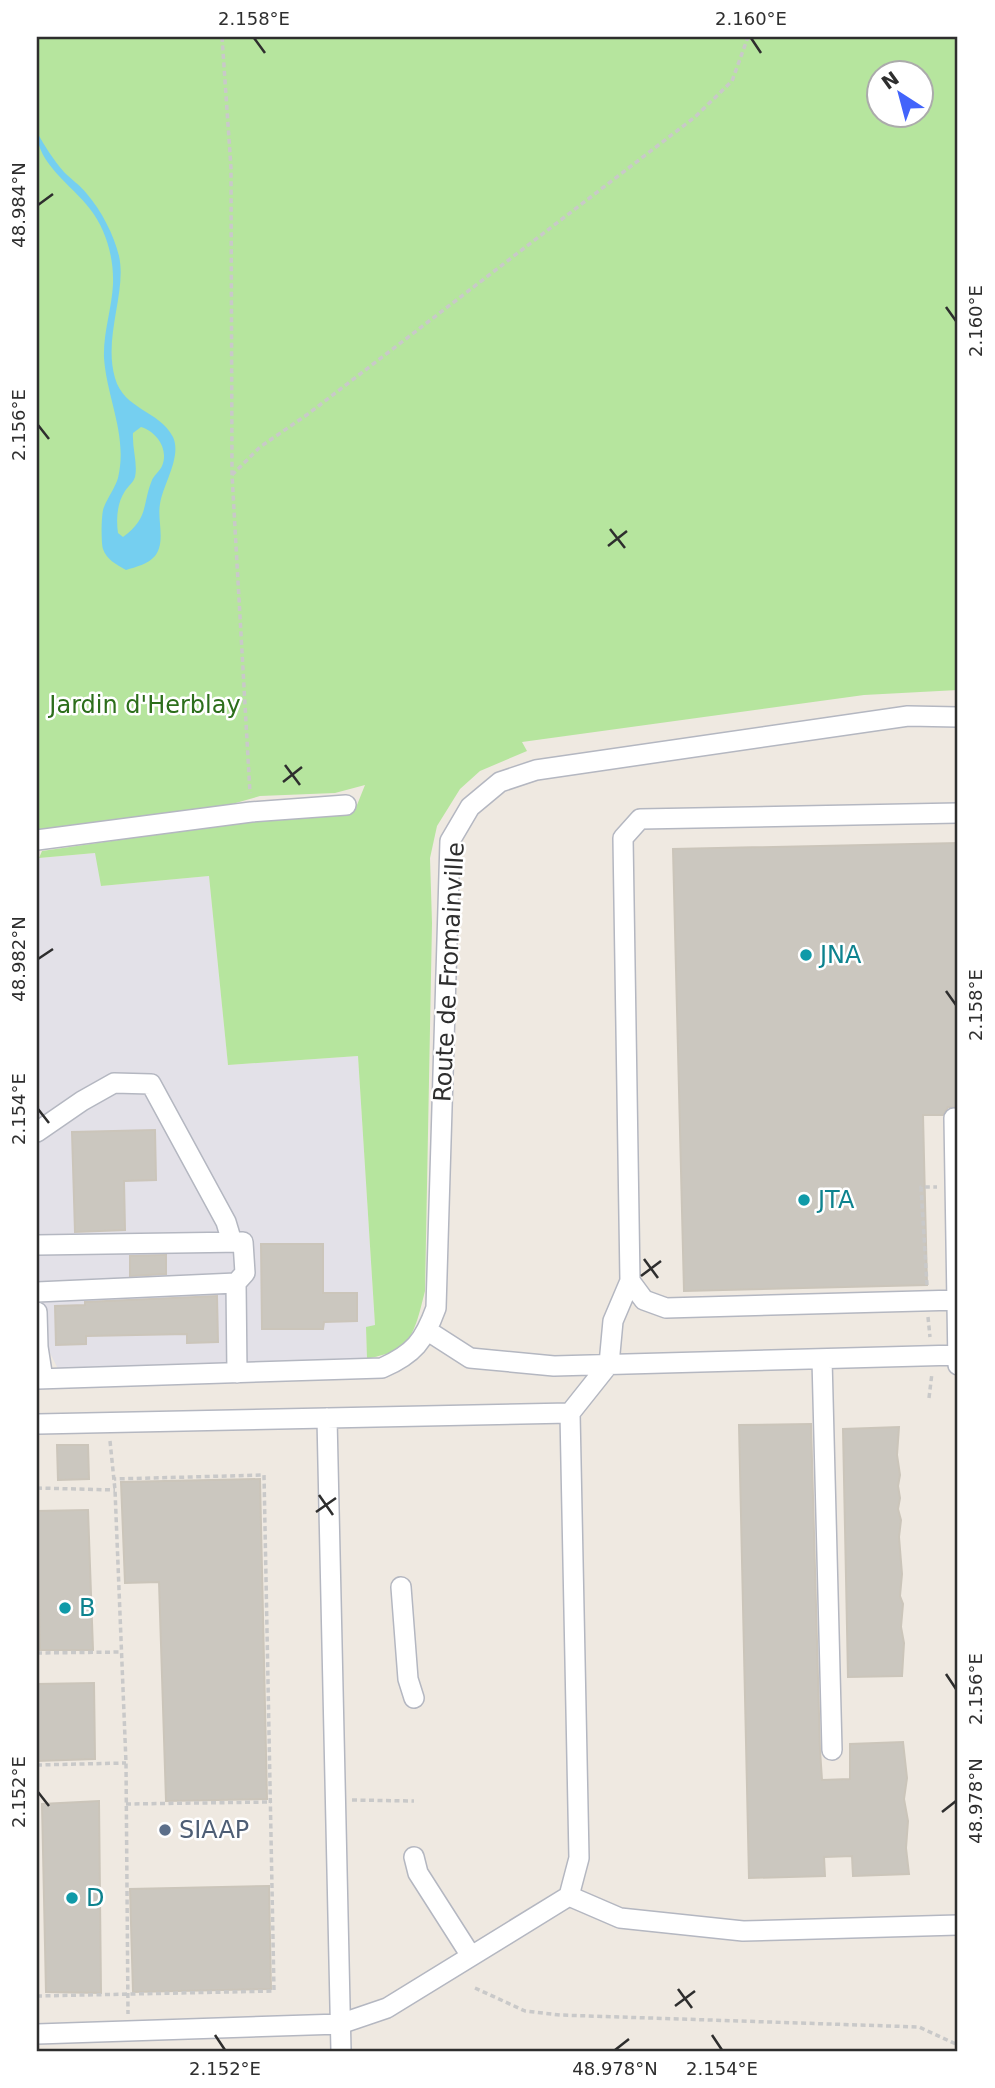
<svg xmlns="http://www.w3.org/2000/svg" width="995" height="2088" viewBox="0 0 995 2088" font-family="'DejaVu Sans',sans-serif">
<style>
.industrial{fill:#e3e1e8}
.green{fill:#b6e59e;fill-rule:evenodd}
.water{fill:#75cff0;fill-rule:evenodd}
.building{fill:#cbc7bf;stroke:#cbc5ba;stroke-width:2}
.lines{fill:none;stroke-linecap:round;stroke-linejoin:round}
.minor-casing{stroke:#b4b7c1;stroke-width:22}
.path{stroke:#c9c9c9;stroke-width:3.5;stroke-dasharray:5 3.5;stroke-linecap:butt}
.minor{stroke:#fff;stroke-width:19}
.ticks{fill:none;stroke:#2e2e2e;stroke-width:2.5}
.culture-dot{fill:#0f9aa8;stroke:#fff;stroke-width:2.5}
.service-dot{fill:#5c6f8a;stroke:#fff;stroke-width:2.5}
.labels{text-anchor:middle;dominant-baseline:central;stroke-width:5;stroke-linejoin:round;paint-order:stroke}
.park-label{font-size:24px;fill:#2c6e1b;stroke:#fff}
.culture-label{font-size:24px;fill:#0d838f;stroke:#fff;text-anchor:start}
.street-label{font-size:24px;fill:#2e2e2e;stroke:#fff}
.service-label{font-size:24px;fill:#4e5e75;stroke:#fff;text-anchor:start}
.neatline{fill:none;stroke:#2e2e2e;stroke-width:2.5}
.ticks-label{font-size:18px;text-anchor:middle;fill:#2e2e2e}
</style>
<rect width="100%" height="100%" fill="#efe9e1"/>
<path class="industrial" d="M 96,853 L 101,886 L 209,876 L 228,1065 L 358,1056 L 375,1326 L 366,1328 L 367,1359 L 59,1371 L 47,1347 L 37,1347 L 37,1106 L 40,1106 L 37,1031 L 37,862 L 39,858 Z"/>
<path class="green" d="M 37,37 L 958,37 L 958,690 L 864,695 L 522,742 L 527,751 L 480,771 L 460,789 L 437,826 L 430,858 L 432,923 L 425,1291 C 421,1306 416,1333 404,1345 C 395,1353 378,1356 367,1359 L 366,1327 L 375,1325 L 358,1056 L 228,1065 L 209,876 L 101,886 L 95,853 L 39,858 L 42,851 L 236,823 L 343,813 L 357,805 L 365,785 L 335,793 L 260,796 L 225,806 L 37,833 ZM 880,74 L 922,74 L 922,116 L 880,116 Z"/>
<path class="water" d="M 37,132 C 45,147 53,159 64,172 C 71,179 81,186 87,194 C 101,210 114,235 119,256 C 127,292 103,337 115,378 C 124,410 159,410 173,437 C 182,457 163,484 160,504 C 157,520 166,542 155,556 C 148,564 136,567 126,570 C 117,565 106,559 103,549 C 101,543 101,513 104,507 C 108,497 115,488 118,478 C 128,436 107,399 104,358 C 103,333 112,308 113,284 C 114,258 106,229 90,209 C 72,185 37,164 37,132 ZM 141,427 C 157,432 169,449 162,466 C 160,471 154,475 152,480 C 142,505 149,518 123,537 L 118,533 C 116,519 117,503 125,491 C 129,485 133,483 135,477 C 138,464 132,448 133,433 Z"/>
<path class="building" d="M 958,843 L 958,1107 L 948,1107 L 943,1115 L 923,1115 L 927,1285 L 684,1291 L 673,849 Z
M 155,1130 L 156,1180 L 124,1181 L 125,1230 L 75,1232 L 72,1132 Z
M 261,1244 L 323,1244 L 323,1293 L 357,1293 L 357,1321 L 324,1322 L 323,1329 L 262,1329 Z
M 166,1255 L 166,1274 L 130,1276 L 130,1256 Z
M 217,1296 L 218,1342 L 187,1343 L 187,1334 L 86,1336 L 86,1344 L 56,1345 L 55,1306 L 85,1305 L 85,1302 Z
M 811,1424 L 820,1750 L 822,1780 L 850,1779 L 850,1744 L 903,1742 L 907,1778 L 904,1799 L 908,1821 L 906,1848 L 909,1874 L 853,1876 L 852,1856 L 824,1857 L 825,1876 L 749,1878 L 739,1425 Z
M 899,1427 L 897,1455 L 900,1475 L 898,1486 L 900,1498 L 898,1509 L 901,1520 L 899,1537 L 902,1574 L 900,1596 L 903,1604 L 901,1627 L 904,1643 L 902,1676 L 848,1677 L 843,1429 Z
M 57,1445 L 88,1445 L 89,1479 L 58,1480 Z
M 260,1479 L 267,1799 L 166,1801 L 159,1582 L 125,1583 L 121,1482 Z
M 88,1510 L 93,1650 L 40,1650 L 37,1511 Z
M 94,1683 L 95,1759 L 37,1761 L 37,1684 Z
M 99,1801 L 101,1993 L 46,1992 L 42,1804 Z
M 269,1886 L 271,1989 L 133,1992 L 130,1889 Z"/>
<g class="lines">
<g class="minor-casing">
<path id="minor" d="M 958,813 L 640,819 L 623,838 L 630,1281 L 644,1300 L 666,1308 L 958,1300
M 37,840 L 251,812 L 346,805
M 954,1118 L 958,1365
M 37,1132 L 82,1101 L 114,1083 L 151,1084 L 226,1222 L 232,1242
M 37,1245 L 243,1242 L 245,1273 L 236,1283 L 37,1292
M 236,1283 L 237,1373
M 37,1312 L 38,1347 L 43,1379
M 428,1331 L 470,1358 L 554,1366 L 958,1355
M 822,1359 L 832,1750
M 37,1379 L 382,1368 C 414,1354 424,1341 436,1308 L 450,841 L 470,807 L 500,782 L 536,770 L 908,716 L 958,717
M 327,1418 L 341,2051
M 38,1424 L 570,1413
M 401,1587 L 408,1679 L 414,1698
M 414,1857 L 418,1873 L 471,1956
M 569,1896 L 620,1918 L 743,1931 L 958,1925
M 37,2034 L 340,2024 L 387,2008 L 569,1896 L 579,1858 L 570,1413 L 609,1364 L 613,1321 L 630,1281"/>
</g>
<path class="path" d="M 222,37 L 231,168 L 232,475 L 250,793
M 232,475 L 260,447 L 308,414 L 695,117 L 732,81 L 748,37
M 927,1285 L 921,1187 L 937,1187
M 928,1317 L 930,1337
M 929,1398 L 932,1373
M 110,1441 L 115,1490 L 126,1763 L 128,2014
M 37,1488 L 115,1490
M 37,1653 L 122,1652
M 37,1765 L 126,1763
M 352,1800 L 414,1801
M 126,1804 L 271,1802
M 475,1988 L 525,2011 L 560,2015 L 919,2027 L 958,2045
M 37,1996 L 274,1991 L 264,1475 L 114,1479"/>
<use href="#minor" class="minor"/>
</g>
<path class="ticks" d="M 254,38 L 265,53M 751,38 L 761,53M 38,205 L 53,194M 946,307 L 956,321M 38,425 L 49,439M 610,529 L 625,548M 608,546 L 627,531M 285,765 L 300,785M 283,782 L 302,767M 38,959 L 53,949M 946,991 L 956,1005M 38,1109 L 49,1123M 644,1259 L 658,1278M 641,1276 L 661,1261M 319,1495 L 333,1515M 316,1512 L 336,1498M 946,1674 L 956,1689M 38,1792 L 49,1806M 942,1812 L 956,1801M 678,1989 L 692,2008M 675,2006 L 695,1991M 215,2035 L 225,2050M 712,2035 L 722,2050M 615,2050 L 629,2039"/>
<g class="culture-dot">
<circle cx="806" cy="955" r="7"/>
<circle cx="804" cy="1200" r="7"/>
<circle cx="65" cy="1608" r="7"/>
<circle cx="72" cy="1898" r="7"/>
</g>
<circle class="service-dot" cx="165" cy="1830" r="7"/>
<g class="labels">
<g class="park-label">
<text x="145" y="705">Jardin d'Herblay</text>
</g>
<g class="culture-label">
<text x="820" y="955">JNA</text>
<text x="818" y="1200">JTA</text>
<text x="79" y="1608">B</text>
<text x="86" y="1898">D</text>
</g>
<g class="street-label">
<text transform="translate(449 972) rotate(-87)">Route de Fromainville</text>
</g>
<g class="service-label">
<text x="179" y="1830">SIAAP</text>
</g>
</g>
<rect width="995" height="2088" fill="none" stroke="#ffffff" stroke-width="77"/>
<g transform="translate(900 94) rotate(324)"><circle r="33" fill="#ffffff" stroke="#ababab" stroke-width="2"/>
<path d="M0-5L12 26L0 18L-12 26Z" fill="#4264fb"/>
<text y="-10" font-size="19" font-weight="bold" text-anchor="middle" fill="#2e2e2e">N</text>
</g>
<rect x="38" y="38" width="918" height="2012" class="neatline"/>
<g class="ticks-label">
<text x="254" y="25">2.158°E</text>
<text x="751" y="25">2.160°E</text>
<text transform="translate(19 205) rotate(-90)" y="6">48.984°N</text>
<text transform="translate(976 321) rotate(-90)" y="6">2.160°E</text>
<text transform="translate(19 425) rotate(-90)" y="6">2.156°E</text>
<text transform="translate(19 959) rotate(-90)" y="6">48.982°N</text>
<text transform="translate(976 1005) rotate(-90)" y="6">2.158°E</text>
<text transform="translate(19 1109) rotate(-90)" y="6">2.154°E</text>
<text transform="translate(976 1689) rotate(-90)" y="6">2.156°E</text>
<text transform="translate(19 1792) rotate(-90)" y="6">2.152°E</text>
<text transform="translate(976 1801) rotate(-90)" y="6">48.978°N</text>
<text x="225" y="2075">2.152°E</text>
<text x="615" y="2075">48.978°N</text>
<text x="722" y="2075">2.154°E</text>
</g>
</svg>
